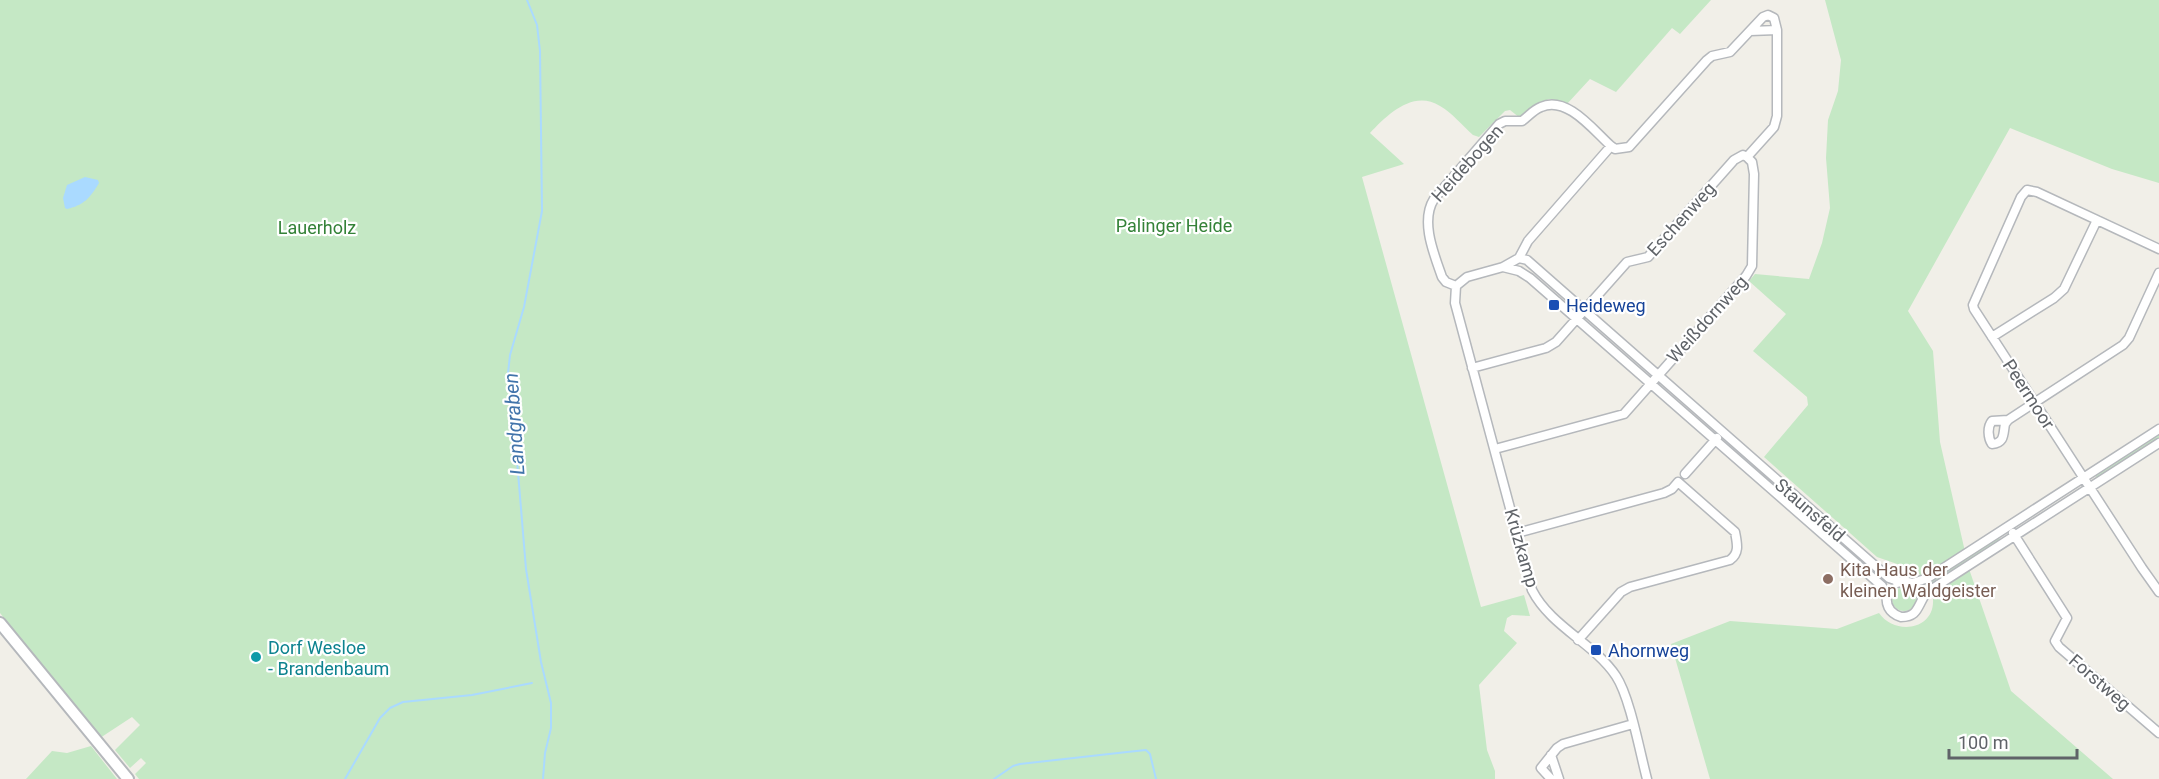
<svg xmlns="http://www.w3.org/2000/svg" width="2159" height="779" viewBox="0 0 2159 779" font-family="Roboto,sans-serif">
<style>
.green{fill:#c5e8c5}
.water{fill:#aadaff}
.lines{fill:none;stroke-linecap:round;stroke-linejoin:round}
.stream{stroke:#aadaff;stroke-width:2}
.minor-casing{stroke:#b5b8bc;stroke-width:11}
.tertiary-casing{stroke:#b5b8bc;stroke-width:14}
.minor{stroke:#fff;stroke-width:8}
.tertiary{stroke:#fff;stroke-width:10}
.transit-dot{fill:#1a4fb4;stroke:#fff;stroke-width:2}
.education-dot{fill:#8d6e63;stroke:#fff;stroke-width:2}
.culture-dot{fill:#0f9aa8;stroke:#fff;stroke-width:2}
.labels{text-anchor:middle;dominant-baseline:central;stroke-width:4.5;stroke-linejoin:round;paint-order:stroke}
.street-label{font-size:18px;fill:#5f6368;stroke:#fff}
.park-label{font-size:18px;fill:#348238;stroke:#fff}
.transit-label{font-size:18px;fill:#164399;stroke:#fff;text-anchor:start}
.education-label{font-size:18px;fill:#785e54;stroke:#fff;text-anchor:start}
.culture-label{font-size:18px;fill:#0d838f;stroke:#fff;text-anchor:start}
.water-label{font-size:20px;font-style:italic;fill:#4174aa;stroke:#fff}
</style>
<rect width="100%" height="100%" fill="#f1efe8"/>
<path class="green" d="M 0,0 L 1711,0 L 1680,34 L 1672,28 L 1616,92 L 1590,79 L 1567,104 L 1549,99 L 1530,108 L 1520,118 L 1510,110 L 1505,111 L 1479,137 L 1473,135 C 1462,125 1452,113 1440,106 C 1413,89 1387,115 1370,133 L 1404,164 L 1362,177 L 1481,607 L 1524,595 L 1530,616 L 1512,615 L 1507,618 L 1504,631 L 1517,643 L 1479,685 L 1487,750 L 1495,771 L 1495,779 L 139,779 L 135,774 L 146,763 L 141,758 L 130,768 L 115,750 L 140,725 L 132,717 L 100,738 L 0,613 Z
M 1825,0 L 2159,0 L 2159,183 L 2112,169 L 2010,128 L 1908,311 L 1933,351 L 1940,442 L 1966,556 L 1998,536 L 2001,541 L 1967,563 L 2011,691 L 2113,779 L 1710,779 L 1671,644 L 1730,621 L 1837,629 L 1879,613 C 1895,636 1935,630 1933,599 C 1932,588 1920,576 1914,567 L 1897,564 L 1877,557 L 1764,457 L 1808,405 L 1807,397 L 1753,351 L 1786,314 L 1749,281 L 1755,274 L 1809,279 L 1822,243 L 1830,208 L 1826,158 L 1828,120 L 1838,91 L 1841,60 Z
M 2159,432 L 2159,439 L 2098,478 L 2095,476 Z
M1892 599a12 12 0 1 1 24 0a12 12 0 1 1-24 0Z
M 91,746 L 117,779 L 26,779 L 52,751 L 67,753 Z"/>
<path class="water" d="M 85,177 L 98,180 L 99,183 C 90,198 84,205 67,209 L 65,208 L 63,198 L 67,185 Z"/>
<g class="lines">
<path class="stream" d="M 527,0 L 537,25 L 540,51 L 542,211 L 524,307 L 510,355 L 508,373 L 515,436 L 526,569 L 541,662 L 551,703 L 551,728 L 545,753 L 543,779
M 345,779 L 380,718 L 390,708 L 403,702 L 472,695 L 532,683
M 994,779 L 1013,766 L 1020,764 L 1127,752 L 1146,750 L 1150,754 L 1156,779"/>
<g class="minor-casing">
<path id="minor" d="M 1750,31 L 1777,30
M 2159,249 L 2037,192 L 2027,190 L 2021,197 L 1973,305 L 1974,309 L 2142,568 L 2159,592
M 1519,258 L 1527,260 L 1889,578 L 1901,582
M 1503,267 L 1519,271 L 1530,278 L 1882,586 L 1886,596
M 1456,286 L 1455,303 L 1532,590 C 1551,627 1594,643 1616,676 C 1630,697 1640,753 1647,779
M 1456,286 L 1446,282 L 1442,277 C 1434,254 1420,221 1434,199 L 1499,124 L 1505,121 L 1522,121 C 1529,116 1533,110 1541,107 C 1567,95 1594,131 1611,146
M 1456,286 L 1467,277 L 1503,267 L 1519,258
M 1992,337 L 2054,298 L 2064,289 L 2097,220
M 1472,368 L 1546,348 L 1556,342 L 1627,262 L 1648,257 L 1734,160 L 1743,155 L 1747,157 L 1774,127 L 1777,116 L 1777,30 L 1774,18 L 1768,15 L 1763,17 L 1730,52 L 1712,56 L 1707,60 L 1629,147 L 1615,149 L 1611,146 L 1528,241 L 1519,258
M 2008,420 L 1992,421 C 1987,427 1988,438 1992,444 C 2005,443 2003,434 2005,424 L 2008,420 L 2123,345 L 2129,338 L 2159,273
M 1495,449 L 1624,414 L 1746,276 L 1752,266 L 1754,174 L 1752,162 L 1747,157
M 1685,474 L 1717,438
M 1517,533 L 1664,493 L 1672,489 L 1678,482 L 1735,532 C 1737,543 1740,553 1730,560 L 1630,587 L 1621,592 L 1578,640
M 2013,533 L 2067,618 L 2055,641 L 2059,647 L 2159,733
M 1897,583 C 1911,579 1920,585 1922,599
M 1913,583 L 1928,578 L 2159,429
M 1888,591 C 1884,604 1889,613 1901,617 C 1916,617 1917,609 1923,598 C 1925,594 1931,590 1935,587 L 2159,443
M 1551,755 L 1559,779
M 1551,779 L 1541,768 L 1557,748 L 1563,744 L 1633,724"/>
</g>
<g class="tertiary-casing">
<path id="tertiary" d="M 0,623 L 128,779"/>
</g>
<use href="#minor" class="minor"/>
<use href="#tertiary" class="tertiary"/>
</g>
<g class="transit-dot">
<rect x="1548" y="299" width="12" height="12" rx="3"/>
<rect x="1590" y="644" width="12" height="12" rx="3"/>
</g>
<circle class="education-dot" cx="1828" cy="579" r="6"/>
<circle class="culture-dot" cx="256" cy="657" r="6"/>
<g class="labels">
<g class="street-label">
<text transform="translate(1467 163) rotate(-48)">Heidebogen</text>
<text transform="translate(1681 219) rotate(-48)">Eschenweg</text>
<text transform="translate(1707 319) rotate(-48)">Weißdornweg</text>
<text transform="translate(2029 394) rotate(57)">Peermoor</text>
<text transform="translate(1810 510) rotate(41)">Staunsfeld</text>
<text transform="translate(1522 548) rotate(74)">Krüzkamp</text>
<text transform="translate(2100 682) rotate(41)">Forstweg</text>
</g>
<g class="park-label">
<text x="1174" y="225">Palinger Heide</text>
<text x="317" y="227">Lauerholz</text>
</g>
<g class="transit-label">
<text x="1566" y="305">Heideweg</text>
<text x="1608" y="650">Ahornweg</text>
</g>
<g class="education-label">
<text x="1840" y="569">Kita Haus der<tspan x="1840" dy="21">kleinen Waldgeister</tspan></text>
</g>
<g class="culture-label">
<text x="268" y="647">Dorf Wesloe<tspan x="268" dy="21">- Brandenbaum</tspan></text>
</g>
<g class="water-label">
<text transform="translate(514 424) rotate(-94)">Landgraben</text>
</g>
</g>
<path d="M1949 749v9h128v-9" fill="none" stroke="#5f6368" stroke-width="3"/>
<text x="1958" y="749" font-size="18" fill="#5f6368" stroke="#ffffff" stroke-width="4.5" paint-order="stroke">100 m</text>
</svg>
